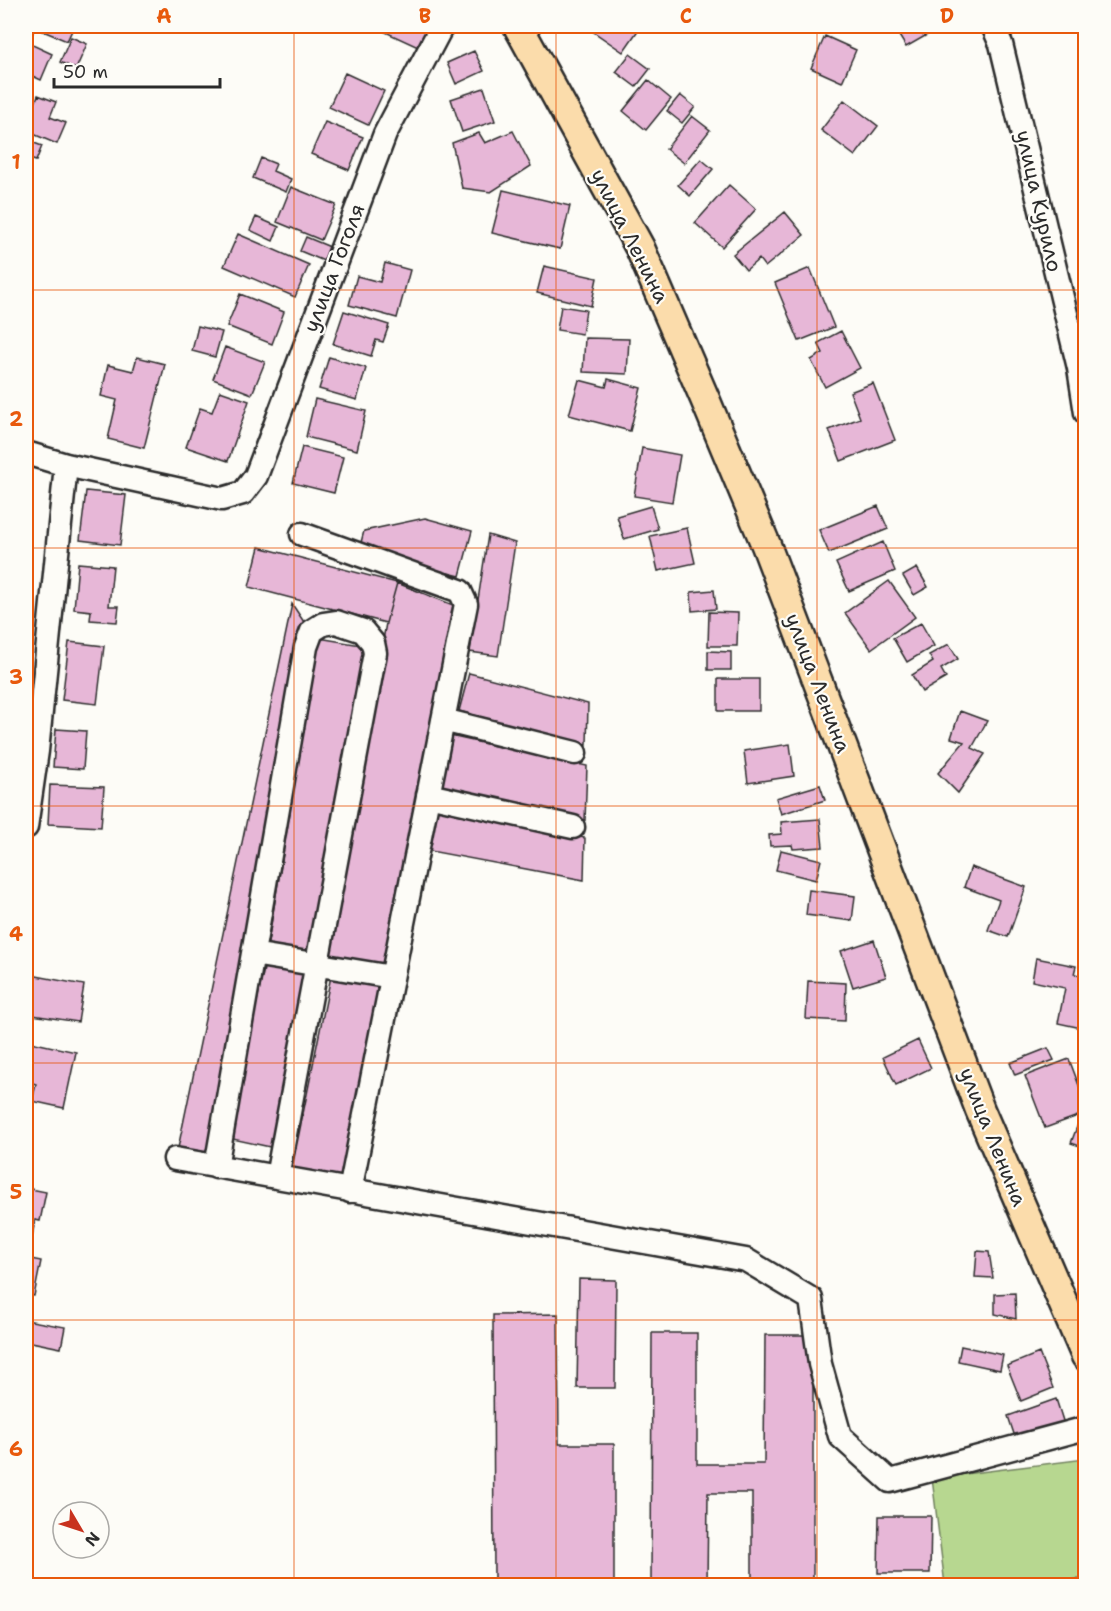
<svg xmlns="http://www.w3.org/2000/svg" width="1111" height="1611" viewBox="0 0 1111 1611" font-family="'Shantell Sans',sans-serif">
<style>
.green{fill:#b7d790;stroke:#71815e;stroke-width:1.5}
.building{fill:#e7b7d7;stroke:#2b2b2b;stroke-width:1.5}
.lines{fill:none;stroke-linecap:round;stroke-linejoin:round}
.minor-casing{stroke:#2b2b2b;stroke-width:27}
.major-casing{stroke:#2b2b2b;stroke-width:33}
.minor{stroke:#fdfcf7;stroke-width:22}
.major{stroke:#fbdcab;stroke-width:28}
.grid{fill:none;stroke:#e8590c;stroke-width:1.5;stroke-opacity:0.55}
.labels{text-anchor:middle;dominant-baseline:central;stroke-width:4.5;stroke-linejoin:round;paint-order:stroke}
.street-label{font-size:21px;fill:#2b2b2b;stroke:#fdfcf7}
.neatline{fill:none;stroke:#e8590c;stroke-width:2}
.grid-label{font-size:20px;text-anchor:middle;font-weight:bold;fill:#e8590c}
</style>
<rect width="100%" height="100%" fill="#fdfcf7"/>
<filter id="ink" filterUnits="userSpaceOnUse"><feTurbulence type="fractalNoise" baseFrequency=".0167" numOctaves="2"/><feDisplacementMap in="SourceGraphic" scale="12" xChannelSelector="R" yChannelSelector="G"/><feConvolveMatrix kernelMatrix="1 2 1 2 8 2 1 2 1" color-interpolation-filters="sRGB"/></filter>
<g filter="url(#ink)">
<path class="green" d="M 1085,1459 L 1085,1578 L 1026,1586 L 945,1585 L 932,1478 Z"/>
<path class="building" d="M 31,26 L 74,26 L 67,41 Z
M 383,26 L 428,26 L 418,47 L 381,30 Z
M 594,26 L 641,26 L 623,52 L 591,30 Z
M 893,26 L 931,26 L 934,31 L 906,47 Z
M 26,28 L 33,32 L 28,43 L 52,54 L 41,80 L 26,73 Z
M 825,36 L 856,50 L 842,82 L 811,68 Z
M 71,37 L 87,44 L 76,69 L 60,62 Z
M 474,51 L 484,71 L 456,84 L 447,63 Z
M 630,54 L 650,69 L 636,87 L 616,72 Z
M 345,73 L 384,91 L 368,125 L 329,107 Z
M 648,80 L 671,99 L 646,130 L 623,111 Z
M 484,88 L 495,121 L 462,132 L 451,99 Z
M 38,95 L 56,102 L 50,117 L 66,123 L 57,144 L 26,131 L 26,103 L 34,106 Z
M 680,95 L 695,107 L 682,123 L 667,111 Z
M 844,100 L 878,126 L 855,156 L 821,130 Z
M 692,116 L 710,130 L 684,163 L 666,149 Z
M 325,122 L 363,137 L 349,170 L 311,154 Z
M 513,131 L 531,166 L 491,192 L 462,188 L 452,143 L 479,133 L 485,143 Z
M 26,140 L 42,146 L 36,161 L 26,158 Z
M 261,158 L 276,164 L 273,171 L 291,179 L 286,192 L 253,178 Z
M 701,159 L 713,169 L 690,196 L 678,185 Z
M 729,185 L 756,209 L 722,247 L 695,223 Z
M 291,187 L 336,205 L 321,240 L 277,222 Z
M 503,190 L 570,206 L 560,249 L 492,233 Z
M 785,212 L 804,235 L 765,267 L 759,259 L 746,270 L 733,254 Z
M 256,217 L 279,227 L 273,241 L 250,230 Z
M 238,234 L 309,265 L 295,297 L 224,266 Z
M 306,237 L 330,247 L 324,261 L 300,251 Z
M 385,263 L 410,270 L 397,318 L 349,305 L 357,276 L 380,282 Z
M 544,266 L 597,278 L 591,306 L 537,293 Z
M 810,268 L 834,327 L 799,341 L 775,283 Z
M 240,294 L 284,312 L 272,344 L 227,326 Z
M 561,306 L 586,310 L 582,334 L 557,330 Z
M 344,311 L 389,325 L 383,342 L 376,340 L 371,356 L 333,344 Z
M 198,326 L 222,332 L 215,357 L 192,351 Z
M 841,331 L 860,368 L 825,387 L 811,360 L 823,353 L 818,343 Z
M 585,338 L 629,339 L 627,374 L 583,372 Z
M 225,347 L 265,362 L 252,394 L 213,379 Z
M 137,357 L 165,364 L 144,448 L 108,439 L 117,400 L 101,396 L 108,365 L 133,371 Z
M 329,357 L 366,368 L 357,400 L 319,389 Z
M 608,379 L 641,388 L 630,431 L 569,415 L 579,380 L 606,387 Z
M 873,383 L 895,440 L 841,461 L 829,430 L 860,418 L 850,392 Z
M 220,391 L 249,401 L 228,461 L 186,447 L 200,408 L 212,412 Z
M 315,399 L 366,411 L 357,450 L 306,437 Z
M 302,447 L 343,457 L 334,493 L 293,483 Z
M 642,448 L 680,455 L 672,502 L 634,496 Z
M 86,491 L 126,495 L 120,545 L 80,540 Z
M 651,506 L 658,529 L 624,539 L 617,516 Z
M 878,506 L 888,529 L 829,553 L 819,530 Z
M 425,518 L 472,531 L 460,576 L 359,550 L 364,531 Z
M 687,528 L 695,563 L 658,571 L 650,536 Z
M 488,535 L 515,543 L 498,656 L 470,652 Z
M 883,542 L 895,571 L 849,591 L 836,563 Z
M 259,547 L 397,583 L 386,623 L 249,587 Z
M 78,563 L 113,566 L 109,606 L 119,606 L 117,622 L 90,620 L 91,611 L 74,609 Z
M 917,568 L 928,587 L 914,595 L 903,576 Z
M 889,581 L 915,617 L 871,649 L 845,613 Z
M 397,583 L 453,605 L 385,973 L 327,963 L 386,623 Z
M 714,590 L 716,609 L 692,611 L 691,592 Z
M 292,604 L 304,622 L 209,1159 L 177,1153 Z
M 709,612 L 738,613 L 737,646 L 708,646 Z
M 921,623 L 934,646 L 907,662 L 893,638 Z
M 319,638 L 367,646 L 315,957 L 267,949 Z
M 69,642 L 104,646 L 97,704 L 62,700 Z
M 949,644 L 958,659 L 941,669 L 946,678 L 922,692 L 912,675 L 933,662 L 929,655 Z
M 708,651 L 731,652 L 731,670 L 708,670 Z
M 469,673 L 588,704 L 587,745 L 459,711 Z
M 718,679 L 759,679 L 759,711 L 718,711 Z
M 960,711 L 987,721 L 972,748 L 985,754 L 958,793 L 938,773 L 964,742 L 951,738 Z
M 56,729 L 86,731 L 83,769 L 53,767 Z
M 450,736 L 587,766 L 585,820 L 438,787 Z
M 790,744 L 794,776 L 748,783 L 744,751 Z
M 50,785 L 104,787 L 101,827 L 48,824 Z
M 820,785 L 825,800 L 781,814 L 776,798 Z
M 433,809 L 585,838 L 584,880 L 425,850 Z
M 820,819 L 823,847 L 793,849 L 792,845 L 770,846 L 769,835 L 782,834 L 781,822 Z
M 781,850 L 821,860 L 816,880 L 776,870 Z
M 971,867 L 1026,887 L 1008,937 L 988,930 L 999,900 L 964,887 Z
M 809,890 L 855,896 L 852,921 L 806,915 Z
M 874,940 L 886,977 L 853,987 L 841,951 Z
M 1036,958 L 1076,966 L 1074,974 L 1086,976 L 1086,1029 L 1058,1023 L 1065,988 L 1032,981 Z
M 265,964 L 311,973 L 275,1148 L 228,1138 Z
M 332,971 L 383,981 L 342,1184 L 291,1173 Z
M 31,975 L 84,985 L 78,1022 L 26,1014 Z
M 808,981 L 846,983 L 845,1021 L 806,1019 Z
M 918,1040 L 931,1068 L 896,1085 L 883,1057 Z
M 26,1041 L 76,1052 L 64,1108 L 32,1101 L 36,1084 L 26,1081 Z
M 1048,1048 L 1054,1060 L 1015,1075 L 1010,1063 Z
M 1069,1059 L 1086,1104 L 1086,1113 L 1045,1128 L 1025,1076 Z
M 1078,1124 L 1086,1127 L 1086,1148 L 1071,1143 Z
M 1086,1158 L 1086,1185 L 1079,1184 Z
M 26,1188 L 46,1192 L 40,1221 L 35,1220 L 32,1237 L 26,1236 Z
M 977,1251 L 989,1252 L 993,1278 L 975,1277 Z
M 26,1258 L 41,1261 L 34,1296 L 26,1295 Z
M 579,1279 L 616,1280 L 615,1388 L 577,1388 Z
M 1015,1293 L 1016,1319 L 995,1314 L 995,1294 Z
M 558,1314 L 559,1444 L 614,1444 L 614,1586 L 494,1586 L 493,1315 Z
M 26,1320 L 65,1327 L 61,1348 L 31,1342 L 27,1362 L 26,1362 Z
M 652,1333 L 697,1333 L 697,1464 L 764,1464 L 765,1335 L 813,1335 L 813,1586 L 752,1586 L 752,1493 L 708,1493 L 707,1586 L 651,1586 Z
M 961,1346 L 1003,1355 L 1000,1370 L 958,1361 Z
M 1039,1353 L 1053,1388 L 1021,1401 L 1007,1366 Z
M 1056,1399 L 1065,1427 L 1017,1443 L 1008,1416 Z
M 879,1516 L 931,1516 L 930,1573 L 878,1573 Z"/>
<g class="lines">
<g class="minor-casing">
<path id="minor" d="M 993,26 L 1001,44 L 1079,368 L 1086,413
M 26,453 L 66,465 L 222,499 L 243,493 L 256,476 L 385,134 L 442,26
M 302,534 L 460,591 L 466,604 L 350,1191
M 443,720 L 575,753
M 428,795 L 573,827
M 26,827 L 37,751 L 66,465
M 253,954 L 392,977
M 175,1159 L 746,1260 L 811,1299 L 820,1364 L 840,1436 L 890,1481 L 1086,1428
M 216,1167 L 306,647 L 312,631 L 323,624 L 336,622 L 363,631 L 373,643 L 375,653 L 277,1177"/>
</g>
<g class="major-casing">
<path id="major" d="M 518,26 L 640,248 L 705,399 L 766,545 L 980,1110 L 1086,1356"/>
</g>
<use href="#minor" class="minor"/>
<use href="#major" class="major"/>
</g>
</g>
<path class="grid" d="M 294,26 L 294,1586M 556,26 L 556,1586M 817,26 L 817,1586M 26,290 L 1086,290M 26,548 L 1086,548M 26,806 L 1086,806M 26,1063 L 1086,1063M 26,1320 L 1086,1320"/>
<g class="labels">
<g class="street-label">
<text transform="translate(1039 201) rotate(77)">улица Курило</text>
<text transform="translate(630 236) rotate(63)">улица Ленина</text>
<text transform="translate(334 268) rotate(-69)">улица Гоголя</text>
<text transform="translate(818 683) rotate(69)">улица Ленина</text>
<text transform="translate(993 1137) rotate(68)">улица Ленина</text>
</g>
</g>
<rect width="1111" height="1611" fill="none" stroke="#fdfcf7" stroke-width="66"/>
<g transform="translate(81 1530) rotate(129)"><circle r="28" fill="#fdfcf7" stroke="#a9a8a5" stroke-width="1.5"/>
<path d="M0-4.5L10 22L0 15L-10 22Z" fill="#c8321e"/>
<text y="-9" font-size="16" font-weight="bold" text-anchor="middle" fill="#2b2b2b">N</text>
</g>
<path d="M54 78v9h166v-9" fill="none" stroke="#2b2b2b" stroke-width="3"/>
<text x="63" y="78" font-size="18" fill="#2b2b2b" stroke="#fdfcf7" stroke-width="4.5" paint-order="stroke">50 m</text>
<rect x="33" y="33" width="1045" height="1545" class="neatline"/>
<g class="grid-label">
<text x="164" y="23">A</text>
<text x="425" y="23">B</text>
<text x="686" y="23">C</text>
<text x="947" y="23">D</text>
<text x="16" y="169">1</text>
<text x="16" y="426">2</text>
<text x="16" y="684">3</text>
<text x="16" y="941">4</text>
<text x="16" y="1199">5</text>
<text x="16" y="1456">6</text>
</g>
</svg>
